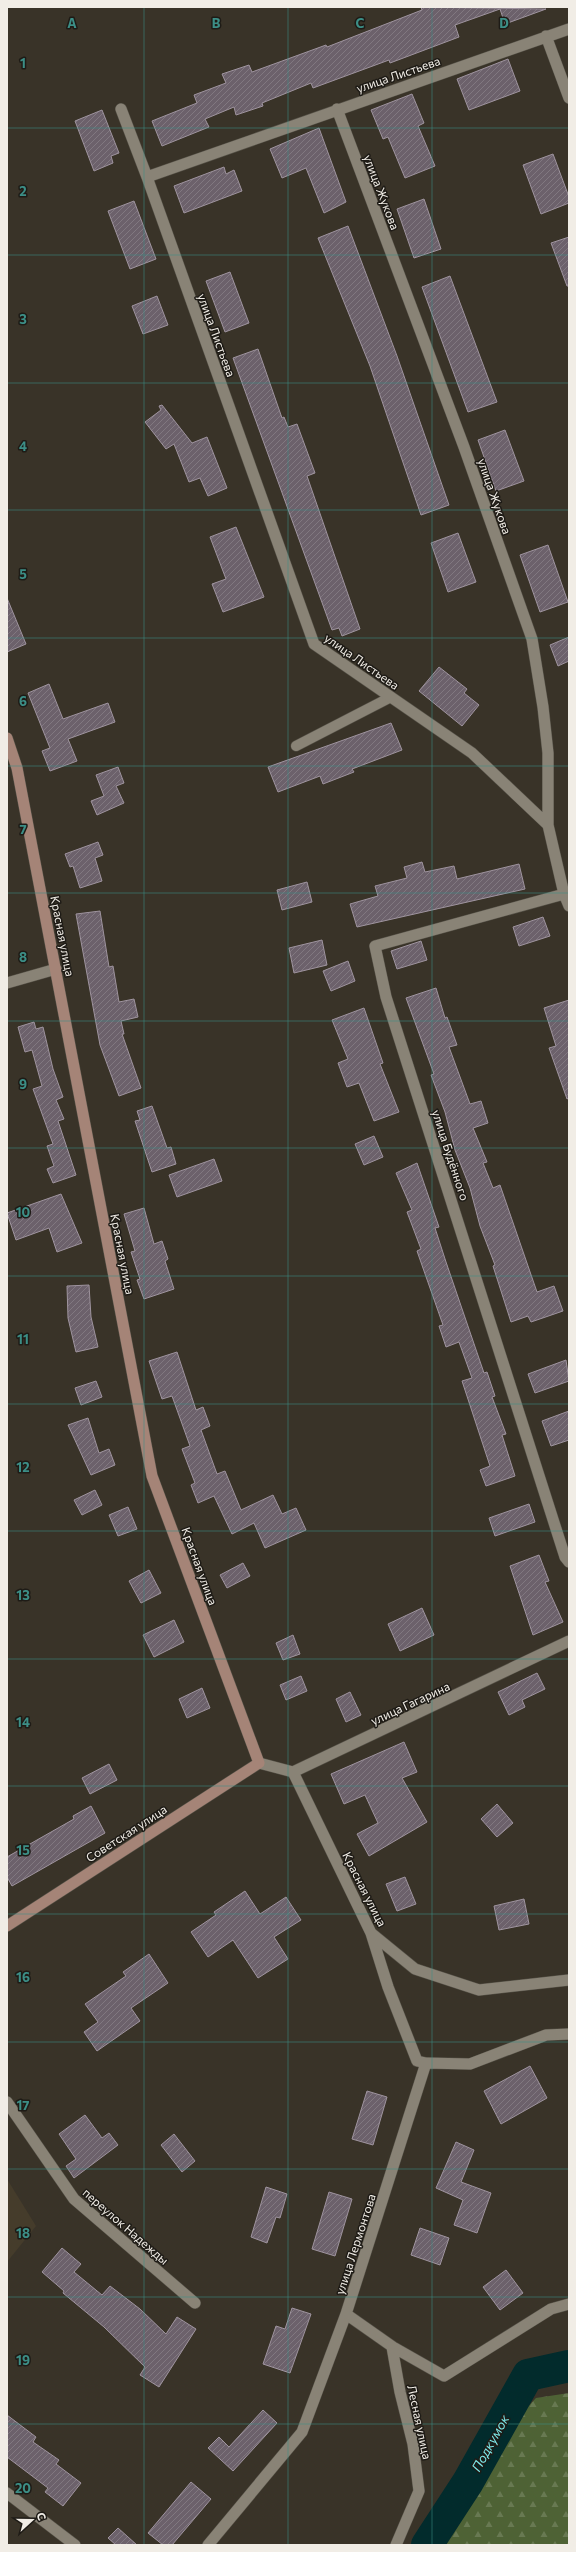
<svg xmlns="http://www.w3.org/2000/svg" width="576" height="2552" viewBox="0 0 576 2552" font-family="Commissioner,sans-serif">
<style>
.built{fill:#453c2b}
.forest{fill:url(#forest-firs)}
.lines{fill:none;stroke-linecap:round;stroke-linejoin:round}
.river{stroke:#022b2c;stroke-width:32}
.building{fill:url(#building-hatch);stroke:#9f949f}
.service-casing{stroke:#565248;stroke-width:11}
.minor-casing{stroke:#565248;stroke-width:12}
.secondary-casing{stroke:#565248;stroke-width:12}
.service{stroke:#898376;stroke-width:10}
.minor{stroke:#898376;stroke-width:11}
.secondary{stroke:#a58477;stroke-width:11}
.grid{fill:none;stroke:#3c8e86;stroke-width:1;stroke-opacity:0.55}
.labels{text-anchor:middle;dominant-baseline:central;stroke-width:3;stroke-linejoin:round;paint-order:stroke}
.street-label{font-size:12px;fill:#f1ede6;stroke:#1e1b16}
.water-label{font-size:13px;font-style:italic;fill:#7eeced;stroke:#1e1b16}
.grid-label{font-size:13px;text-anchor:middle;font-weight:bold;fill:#3c8e86;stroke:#1e1b16;stroke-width:3;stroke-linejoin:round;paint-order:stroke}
</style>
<defs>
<pattern id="forest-firs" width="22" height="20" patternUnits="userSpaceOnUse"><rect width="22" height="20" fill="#4e6235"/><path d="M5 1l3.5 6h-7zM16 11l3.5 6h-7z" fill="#687952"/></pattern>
<pattern id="building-hatch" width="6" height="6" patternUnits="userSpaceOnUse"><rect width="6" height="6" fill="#6c616b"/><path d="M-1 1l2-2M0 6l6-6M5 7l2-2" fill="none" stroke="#817880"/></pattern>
</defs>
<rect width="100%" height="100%" fill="#393328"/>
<path class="built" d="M 7,2179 L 36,2226 L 7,2262 Z"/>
<path class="forest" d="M 569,2393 L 569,2545 L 443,2545 L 486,2451 L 536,2398 Z"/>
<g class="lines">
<path class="river" d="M 427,2545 L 468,2482 L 528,2375 L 569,2366"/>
</g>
<path class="building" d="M 421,7 L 546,9 L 505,24 L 500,9 L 455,25 L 459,37 L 390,63 L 389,60 L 313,88 L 311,83 L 262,103 L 263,106 L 236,115 L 234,107 L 205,119 L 209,127 L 162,146 L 152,121 L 197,103 L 194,95 L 226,83 L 222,74 L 249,65 L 252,72 L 326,45 L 327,47 L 422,10 Z
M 508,59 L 520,91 L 469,110 L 457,79 Z
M 412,94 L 424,123 L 418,126 L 435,166 L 405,178 L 388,137 L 383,139 L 371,110 Z
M 102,110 L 119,153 L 111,156 L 113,163 L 94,171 L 75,121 Z
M 319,128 L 346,202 L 324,213 L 306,168 L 282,178 L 270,149 Z
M 553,154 L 569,197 L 569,203 L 541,214 L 523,165 Z
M 224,167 L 226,174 L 234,170 L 242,191 L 184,213 L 174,186 Z
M 424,199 L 441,249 L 414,258 L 397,209 Z
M 134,201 L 156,259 L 130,269 L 108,211 Z
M 348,226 L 397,356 L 449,505 L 421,515 L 370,366 L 318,238 Z
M 569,237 L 569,286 L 567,286 L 551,243 Z
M 230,272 L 249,323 L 225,332 L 206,281 Z
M 450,276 L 497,402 L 468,412 L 422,287 Z
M 157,296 L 168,325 L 143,334 L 132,306 Z
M 258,349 L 282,418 L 284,417 L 288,427 L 297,424 L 315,473 L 307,476 L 360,629 L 342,636 L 339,628 L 332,630 L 233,358 Z
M 162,405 L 192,443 L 207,437 L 227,488 L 208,496 L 200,478 L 189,482 L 174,444 L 166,449 L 145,422 L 161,410 L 159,406 Z
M 505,430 L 524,481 L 496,491 L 478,440 Z
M 236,527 L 264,597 L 223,612 L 212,584 L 226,579 L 210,537 Z
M 458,533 L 476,582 L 448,592 L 431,543 Z
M 548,545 L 568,602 L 540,612 L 520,555 Z
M 7,598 L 26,644 L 7,652 Z
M 569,637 L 569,661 L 558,666 L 550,645 Z
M 439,667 L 467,689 L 464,693 L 479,705 L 462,726 L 419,691 Z
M 49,684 L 63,719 L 108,703 L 115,722 L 68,739 L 77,761 L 50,771 L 42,751 L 50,748 L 28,693 Z
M 391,723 L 402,750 L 352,769 L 354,772 L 323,784 L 320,776 L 278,792 L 268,767 Z
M 118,767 L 124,783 L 116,786 L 124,803 L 97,815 L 91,801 L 104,796 L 96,775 Z
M 98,842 L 103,855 L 95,858 L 102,881 L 80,888 L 73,866 L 70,867 L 65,854 Z
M 422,862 L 425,872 L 454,866 L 457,879 L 519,864 L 525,889 L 357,927 L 350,904 L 378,896 L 375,886 L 407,878 L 404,867 Z
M 307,882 L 312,902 L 282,910 L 277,890 Z
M 100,911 L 109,967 L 113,966 L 119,1002 L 134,999 L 138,1017 L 121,1021 L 124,1034 L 122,1034 L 141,1088 L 119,1096 L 100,1045 L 76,914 Z
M 543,917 L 550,936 L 519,946 L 513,927 Z
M 322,940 L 327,965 L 294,973 L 289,948 Z
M 421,941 L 427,960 L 397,969 L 391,951 Z
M 348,961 L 355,981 L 331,991 L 323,971 Z
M 436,988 L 445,1018 L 447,1017 L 457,1045 L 449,1047 L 470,1104 L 481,1101 L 488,1123 L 473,1128 L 487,1162 L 483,1163 L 493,1188 L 500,1185 L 537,1292 L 554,1286 L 563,1311 L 531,1322 L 528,1316 L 511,1322 L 493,1266 L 495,1265 L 480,1226 L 470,1188 L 455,1150 L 445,1112 L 431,1075 L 434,1074 L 406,998 Z
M 569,1000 L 569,1098 L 567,1099 L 549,1048 L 556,1046 L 544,1008 Z
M 364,1008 L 383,1063 L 380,1064 L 399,1112 L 374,1121 L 359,1083 L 347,1087 L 338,1063 L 348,1059 L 332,1020 Z
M 34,1022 L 36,1029 L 43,1027 L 53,1069 L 63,1097 L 56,1100 L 64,1119 L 58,1121 L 76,1175 L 53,1183 L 47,1169 L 54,1166 L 47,1146 L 53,1144 L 33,1089 L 42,1086 L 32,1050 L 25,1052 L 18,1027 Z
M 152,1106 L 167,1148 L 171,1147 L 176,1164 L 152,1172 L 135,1121 L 140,1120 L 137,1111 Z
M 374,1136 L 383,1157 L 364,1165 L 355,1144 Z
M 214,1159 L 222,1181 L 177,1197 L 169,1175 Z
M 417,1163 L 439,1227 L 435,1228 L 446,1262 L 484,1373 L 487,1372 L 495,1396 L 492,1397 L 506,1434 L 502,1435 L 515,1476 L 486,1486 L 480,1470 L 490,1466 L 462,1381 L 472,1378 L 459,1342 L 446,1347 L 439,1326 L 443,1325 L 417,1251 L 421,1249 L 407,1212 L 412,1210 L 396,1173 Z
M 61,1194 L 82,1243 L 57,1252 L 49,1228 L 16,1240 L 7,1213 Z
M 144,1208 L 154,1244 L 162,1241 L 168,1259 L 165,1261 L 174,1289 L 144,1299 L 137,1280 L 140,1279 L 131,1252 L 135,1251 L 124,1214 Z
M 89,1285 L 91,1317 L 98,1347 L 76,1352 L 68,1318 L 67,1286 Z
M 177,1352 L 196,1410 L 203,1407 L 210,1426 L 201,1430 L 217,1474 L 225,1471 L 241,1510 L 273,1495 L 282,1514 L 296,1508 L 306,1530 L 265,1548 L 254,1523 L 232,1534 L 214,1496 L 198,1503 L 191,1485 L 195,1483 L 182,1449 L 190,1446 L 172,1396 L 162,1399 L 149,1361 Z
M 566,1360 L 569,1381 L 535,1393 L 528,1374 Z
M 96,1381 L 102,1397 L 81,1405 L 75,1388 Z
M 569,1411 L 569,1440 L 551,1446 L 542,1421 Z
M 88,1418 L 99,1453 L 109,1449 L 115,1465 L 91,1475 L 68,1425 Z
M 95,1490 L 102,1505 L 82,1515 L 74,1500 Z
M 529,1504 L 535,1522 L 495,1536 L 489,1518 Z
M 128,1507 L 137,1529 L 118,1536 L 109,1515 Z
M 539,1555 L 549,1581 L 545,1582 L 563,1622 L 533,1635 L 510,1566 Z
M 243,1563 L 250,1576 L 227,1588 L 220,1575 Z
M 149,1570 L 161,1593 L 141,1603 L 129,1581 Z
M 422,1608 L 434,1635 L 400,1651 L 388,1624 Z
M 174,1620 L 184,1642 L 154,1657 L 143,1635 Z
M 293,1635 L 300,1654 L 283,1660 L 276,1643 Z
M 537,1673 L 545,1689 L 522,1700 L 525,1707 L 509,1715 L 498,1692 Z
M 301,1676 L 307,1691 L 286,1700 L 280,1685 Z
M 202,1688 L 210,1708 L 187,1718 L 179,1699 Z
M 350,1692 L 361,1715 L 346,1722 L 336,1699 Z
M 404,1742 L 417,1772 L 402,1778 L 427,1822 L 369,1856 L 357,1834 L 378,1823 L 365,1795 L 344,1804 L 331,1774 Z
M 109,1764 L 117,1780 L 90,1794 L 82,1778 Z
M 497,1804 L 513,1823 L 497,1837 L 481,1819 Z
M 91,1806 L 105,1833 L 12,1886 L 7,1877 L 7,1857 L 74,1819 L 73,1816 Z
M 405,1877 L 416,1904 L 397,1911 L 386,1884 Z
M 245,1891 L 260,1914 L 286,1897 L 301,1920 L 274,1937 L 288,1959 L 258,1978 L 233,1940 L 208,1957 L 191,1932 L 216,1915 L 214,1912 Z
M 524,1899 L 529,1924 L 499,1930 L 494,1906 Z
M 149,1954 L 168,1983 L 131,2008 L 140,2021 L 97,2051 L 84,2032 L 98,2022 L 85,2004 L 126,1976 L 123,1972 Z
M 530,2066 L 547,2098 L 501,2124 L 484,2091 Z
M 367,2091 L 387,2097 L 373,2145 L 352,2139 Z
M 85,2115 L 102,2138 L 109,2133 L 118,2145 L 74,2178 L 66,2166 L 76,2159 L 59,2134 Z
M 174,2134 L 195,2161 L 182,2172 L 161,2145 Z
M 456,2142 L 474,2150 L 461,2182 L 491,2193 L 477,2233 L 454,2225 L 463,2200 L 436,2188 Z
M 266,2187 L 287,2194 L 280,2218 L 276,2217 L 267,2243 L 251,2237 Z
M 329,2192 L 352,2199 L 335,2256 L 312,2249 Z
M 420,2228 L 449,2238 L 440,2265 L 411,2255 Z
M 62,2248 L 81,2264 L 74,2272 L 102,2295 L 110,2286 L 140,2309 L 166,2334 L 177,2317 L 196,2329 L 159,2387 L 140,2375 L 145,2367 L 104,2327 L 63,2293 L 64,2291 L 42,2272 Z
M 506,2270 L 523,2293 L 500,2310 L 483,2287 Z
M 292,2308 L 311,2314 L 290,2373 L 263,2364 L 276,2326 L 285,2329 Z
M 263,2410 L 277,2423 L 233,2471 L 208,2448 L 219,2437 L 229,2447 Z
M 7,2415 L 36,2437 L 33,2442 L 59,2460 L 56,2464 L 81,2483 L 63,2506 L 45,2492 L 48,2488 L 7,2457 Z
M 191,2482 L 211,2499 L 172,2545 L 163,2545 L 148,2533 Z
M 118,2528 L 137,2545 L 116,2545 L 108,2538 Z"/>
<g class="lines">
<g class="service-casing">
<path id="service" d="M 296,746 L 391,697"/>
</g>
<g class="minor-casing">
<path id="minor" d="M 546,36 L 569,98
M 121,109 L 147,177
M 337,109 L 464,447 L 532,639 L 543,707 L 548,753 L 548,825 L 564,894 L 569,906
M 548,825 L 472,753 L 314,644 L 147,177 L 569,29
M 569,896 L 564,894 L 375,946 L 386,997 L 565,1557 L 569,1562
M 7,983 L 56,969
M 259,1763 L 293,1772 L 569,1641
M 293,1772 L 371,1933 L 415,1969 L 479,1990 L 569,1980
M 371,1933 L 388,1987 L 417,2061 L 426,2063
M 7,2102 L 74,2199 L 195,2303
M 346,2314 L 393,2347 L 444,2376 L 551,2309 L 569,2304
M 392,2347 L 400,2392 L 413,2444 L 419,2491 L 396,2545
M 7,2493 L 75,2545
M 208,2545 L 302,2432 L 346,2314 L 426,2063 L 470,2064 L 546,2035 L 569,2034"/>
</g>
<g class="secondary-casing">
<path id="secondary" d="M 7,738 L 17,768 L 152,1476 L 259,1763 L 7,1926"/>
</g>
<use href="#service" class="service"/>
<use href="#minor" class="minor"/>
<use href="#secondary" class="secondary"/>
</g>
<path class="grid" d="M 144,7 L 144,2545M 288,7 L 288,2545M 432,7 L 432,2545M 7,128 L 569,128M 7,255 L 569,255M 7,383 L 569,383M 7,510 L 569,510M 7,638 L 569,638M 7,766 L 569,766M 7,893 L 569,893M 7,1021 L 569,1021M 7,1148 L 569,1148M 7,1276 L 569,1276M 7,1404 L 569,1404M 7,1531 L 569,1531M 7,1659 L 569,1659M 7,1786 L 569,1786M 7,1914 L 569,1914M 7,2042 L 569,2042M 7,2169 L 569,2169M 7,2297 L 569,2297M 7,2424 L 569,2424"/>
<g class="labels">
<g class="street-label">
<text transform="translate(398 74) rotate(-19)">улица Листьева</text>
<text transform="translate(382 192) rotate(69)">улица Жукова</text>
<text transform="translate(217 335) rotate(70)">улица Листьева</text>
<text transform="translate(495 496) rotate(71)">улица Жукова</text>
<text transform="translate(362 661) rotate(35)">улица Листьева</text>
<text transform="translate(63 936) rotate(79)">Красная улица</text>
<text transform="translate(451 1155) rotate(72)">улица Будённого</text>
<text transform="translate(123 1254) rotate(79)">Красная улица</text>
<text transform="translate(200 1566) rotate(70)">Красная улица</text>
<text transform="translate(410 1703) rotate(-25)">улица Гагарина</text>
<text transform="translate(126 1833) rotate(-33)">Советская улица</text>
<text transform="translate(365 1889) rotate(63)">Красная улица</text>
<text transform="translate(126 2226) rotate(41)">переулок Надежды</text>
<text transform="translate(355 2244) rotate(-72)">улица Лермонтова</text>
<text transform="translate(420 2422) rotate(78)">Лесная улица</text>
</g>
<g class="water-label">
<text transform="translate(490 2443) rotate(-61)">Подкумок</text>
</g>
</g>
<g class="grid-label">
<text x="72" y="28">A</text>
<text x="216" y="28">B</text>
<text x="360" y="28">C</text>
<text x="504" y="28">D</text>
<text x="23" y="68">1</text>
<text x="23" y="196">2</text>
<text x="23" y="324">3</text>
<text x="23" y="451">4</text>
<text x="23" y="579">5</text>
<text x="23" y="706">6</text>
<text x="23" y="834">7</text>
<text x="23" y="962">8</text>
<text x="23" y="1089">9</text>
<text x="23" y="1217">10</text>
<text x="23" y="1344">11</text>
<text x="23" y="1472">12</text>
<text x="23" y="1600">13</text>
<text x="23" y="1727">14</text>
<text x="23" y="1855">15</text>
<text x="23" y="1982">16</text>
<text x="23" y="2110">17</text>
<text x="23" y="2238">18</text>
<text x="23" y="2365">19</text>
<text x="23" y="2493">20</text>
</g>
<rect width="576" height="2552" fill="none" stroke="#f1ede6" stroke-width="16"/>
<g transform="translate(32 2520) rotate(69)" stroke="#1e1b16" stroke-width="3" paint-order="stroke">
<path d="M0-3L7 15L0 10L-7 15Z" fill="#f1ede6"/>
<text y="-6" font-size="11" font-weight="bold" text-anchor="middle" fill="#f1ede6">С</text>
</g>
</svg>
